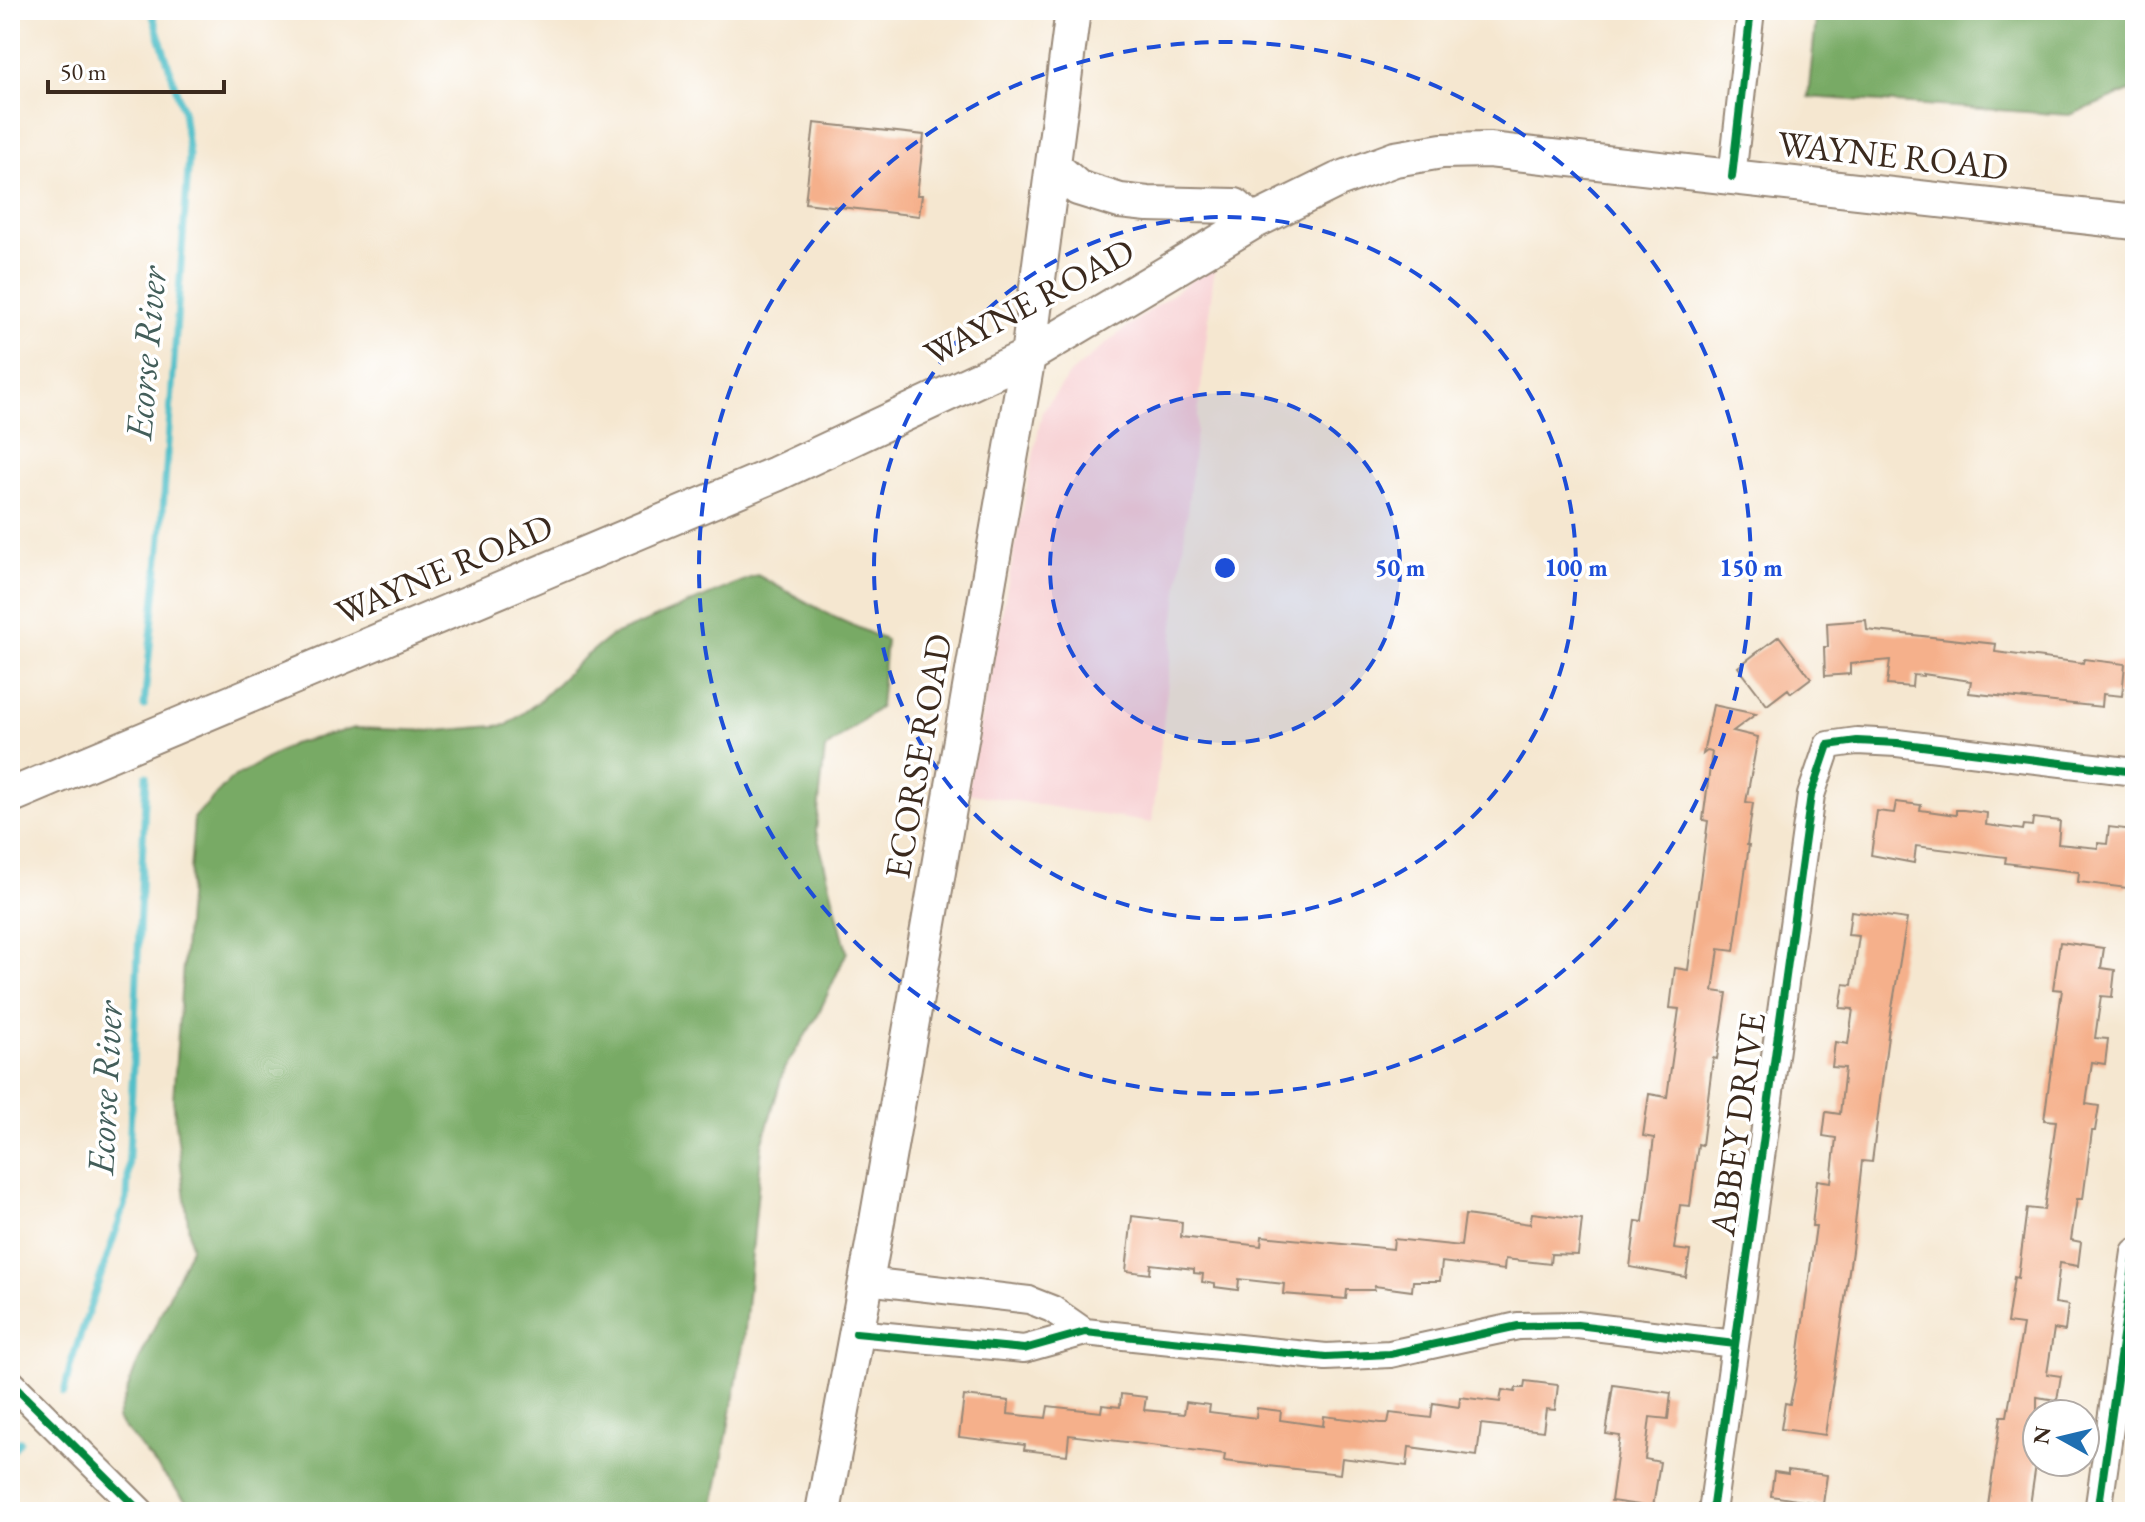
<svg xmlns="http://www.w3.org/2000/svg" width="2145" height="1522" viewBox="0 0 2145 1522" font-family="'EB Garamond',serif">
<style>
.built{fill:#f7cfd1}
.forest{fill:#78aa65;stroke:#5a6a42;stroke-width:2}
.lines{fill:none;stroke-linecap:round;stroke-linejoin:round}
.stream{stroke:#52c0c9;stroke-width:7}
.building{fill:#f5b08b}
.minor-casing{stroke:#988877;stroke-width:30}
.major-casing{stroke:#988877;stroke-width:38}
.minor{stroke:#fff;stroke-width:26}
.major{stroke:#fff;stroke-width:34}
.cycleway-casing{stroke:#fff;stroke-width:13}
.cycleway{stroke:#00873e;stroke-width:8}
.ring{fill:none;stroke:#1d4ed8;stroke-width:4;stroke-dasharray:14 10}
.labels{text-anchor:middle;dominant-baseline:central;stroke-width:7;stroke-linejoin:round;paint-order:stroke}
.street-label{font-size:36px;fill:#3b2a1e;stroke:#fff}
.water-label{font-size:38px;font-style:italic;fill:#435e5a;stroke:#fff}
.centre{fill:#1d4ed8;stroke:#fff;stroke-width:4}
.ring-label{font-size:24px;text-anchor:middle;font-weight:bold;fill:#1d4ed8;stroke:#fff;stroke-width:7;stroke-linejoin:round;paint-order:stroke}
</style>
<rect width="100%" height="100%" fill="#fff"/>
<filter id="ink" filterUnits="userSpaceOnUse"><feTurbulence type="fractalNoise" baseFrequency=".0125" numOctaves="2"/><feDisplacementMap in="SourceGraphic" scale="16" xChannelSelector="R" yChannelSelector="G"/><feConvolveMatrix kernelMatrix="1 2 1 2 8 2 1 2 1" color-interpolation-filters="sRGB"/></filter>
<filter id="wash" filterUnits="userSpaceOnUse"><feTurbulence type="fractalNoise" baseFrequency=".006" numOctaves="4" result="noise"/><feDisplacementMap in="SourceGraphic" scale="32" xChannelSelector="R" yChannelSelector="G"/><feGaussianBlur stdDeviation="1.8" result="paint"/><feColorMatrix in="noise" values="0 0 0 0 0 0 0 0 0 0 0 0 0 0 0 0 0 1.4 0 .05"/><feComposite in="paint" operator="in"/></filter>
<g filter="url(#wash)">
<rect width="100%" height="100%" fill="#f5e7d0"/>
<path class="built" d="M 1215,263 L 1152,823 L 966,793 L 1042,412 L 1070,374 L 1119,333 Z"/>
<path class="forest" d="M 1817,10 L 2135,10 L 2135,89 L 2070,115 L 1808,97 Z
M 757,575 L 834,617 L 886,640 L 880,707 L 825,749 L 816,831 L 847,952 L 817,1017 L 784,1069 L 762,1145 L 744,1340 L 713,1512 L 195,1512 L 117,1419 L 135,1369 L 191,1248 L 173,1099 L 194,818 L 230,780 L 292,744 L 355,728 L 436,731 L 507,725 L 538,702 L 580,661 L 611,636 Z"/>
<g class="lines">
<path class="stream" d="M 144,706 L 161,537 L 189,156 L 183,111 L 151,10
M 64,1393 L 71,1363 L 127,1199 L 146,776
M 10,1453 L 20,1441"/>
</g>
<g id="blocks">
<path class="building" d="M 814,123 L 924,135 L 917,195 L 922,195 L 919,216 L 805,203 Z
M 1866,620 L 1867,630 L 1996,644 L 1995,652 L 2083,663 L 2084,659 L 2125,664 L 2122,696 L 2103,694 L 2102,707 L 1969,693 L 1971,681 L 1923,674 L 1923,676 L 1913,675 L 1912,687 L 1887,685 L 1890,660 L 1850,664 L 1850,674 L 1825,676 L 1824,647 L 1828,647 L 1827,623 Z
M 1779,636 L 1811,678 L 1791,693 L 1788,689 L 1767,705 L 1738,667 Z
M 1713,705 L 1756,714 L 1733,731 L 1758,737 L 1746,802 L 1753,803 L 1747,845 L 1749,845 L 1734,951 L 1719,949 L 1713,991 L 1727,993 L 1717,1059 L 1713,1058 L 1702,1145 L 1698,1144 L 1690,1206 L 1680,1205 L 1674,1249 L 1690,1251 L 1686,1277 L 1630,1267 L 1636,1221 L 1643,1222 L 1654,1138 L 1643,1136 L 1649,1094 L 1667,1097 L 1679,1009 L 1670,1008 L 1675,968 L 1688,970 L 1708,821 L 1703,820 L 1712,752 L 1707,751 L 1703,754 Z
M 1896,802 L 1921,805 L 1920,810 L 1956,815 L 1956,810 L 1963,810 L 1987,813 L 1986,825 L 2023,830 L 2024,825 L 2032,826 L 2033,818 L 2060,821 L 2058,844 L 2098,848 L 2098,843 L 2107,844 L 2109,827 L 2134,830 L 2127,888 L 2078,882 L 2079,872 L 2005,863 L 2006,857 L 1916,846 L 1914,863 L 1871,855 L 1877,811 L 1894,813 Z
M 1851,911 L 1907,919 L 1890,1020 L 1872,1162 L 1862,1161 L 1852,1251 L 1825,1435 L 1781,1429 L 1785,1403 L 1790,1404 L 1795,1380 L 1816,1226 L 1812,1226 L 1817,1180 L 1831,1182 L 1836,1138 L 1823,1136 L 1826,1112 L 1840,1114 L 1845,1068 L 1832,1067 L 1835,1042 L 1848,1044 L 1853,1009 L 1840,1008 L 1844,984 L 1852,985 L 1859,936 L 1848,935 Z
M 2060,942 L 2104,948 L 2101,968 L 2115,970 L 2112,997 L 2101,996 L 2095,1038 L 2108,1039 L 2105,1064 L 2092,1062 L 2086,1104 L 2099,1106 L 2095,1131 L 2092,1131 L 2083,1199 L 2077,1199 L 2071,1240 L 2081,1242 L 2078,1266 L 2060,1263 L 2055,1303 L 2068,1305 L 2065,1331 L 2054,1329 L 2047,1374 L 2061,1376 L 2057,1400 L 2037,1397 L 2037,1458 L 2029,1512 L 1987,1512 L 2001,1416 L 2007,1416 L 2023,1325 L 2007,1323 L 2014,1277 L 2018,1278 L 2027,1208 L 2044,1210 L 2056,1121 L 2044,1120 L 2062,990 L 2053,989 Z
M 1532,1213 L 1582,1219 L 1578,1255 L 1551,1254 L 1550,1264 L 1505,1259 L 1504,1270 L 1442,1262 L 1440,1281 L 1413,1281 L 1412,1291 L 1375,1286 L 1374,1290 L 1347,1290 L 1346,1299 L 1283,1294 L 1284,1284 L 1239,1279 L 1238,1290 L 1215,1287 L 1215,1284 L 1202,1282 L 1203,1274 L 1194,1273 L 1194,1269 L 1151,1264 L 1150,1274 L 1126,1271 L 1132,1216 L 1182,1222 L 1181,1237 L 1261,1246 L 1262,1236 L 1393,1249 L 1394,1239 L 1461,1246 L 1465,1215 L 1530,1224 Z
M 1525,1381 L 1558,1385 L 1555,1410 L 1546,1409 L 1543,1431 L 1481,1424 L 1477,1456 L 1409,1447 L 1407,1466 L 1342,1458 L 1340,1474 L 1224,1461 L 1225,1454 L 1069,1435 L 1067,1455 L 1024,1450 L 1025,1445 L 959,1437 L 964,1396 L 1009,1401 L 1008,1414 L 1046,1418 L 1048,1406 L 1101,1412 L 1102,1405 L 1120,1407 L 1121,1394 L 1146,1397 L 1144,1410 L 1184,1414 L 1186,1402 L 1210,1405 L 1209,1412 L 1256,1418 L 1257,1408 L 1281,1411 L 1280,1420 L 1323,1426 L 1324,1416 L 1381,1423 L 1388,1423 L 1390,1413 L 1431,1418 L 1433,1403 L 1459,1407 L 1460,1397 L 1500,1402 L 1502,1390 L 1515,1392 L 1516,1388 L 1524,1388 Z
M 1613,1385 L 1671,1393 L 1668,1419 L 1650,1417 L 1645,1459 L 1660,1462 L 1653,1507 L 1611,1501 L 1620,1436 L 1606,1434 Z
M 1788,1470 L 1827,1475 L 1823,1504 L 1771,1496 L 1774,1472 L 1788,1474 Z"/>
</g>
</g>
<g filter="url(#ink)">
<use href="#blocks" fill-opacity="0" stroke="#988877" stroke-width="2"/>
<g class="lines">
<g class="minor-casing">
<path id="minor" d="M 1732,177 L 1751,10
M 866,1281 L 1029,1300 L 1052,1309 L 1085,1332
M 856,1333 L 1024,1349 L 1085,1332 L 1326,1357 L 1390,1354 L 1518,1326 L 1577,1325 L 1735,1344
M 10,1382 L 141,1512
M 1712,1512 L 1811,795 L 1828,745 L 1857,741 L 1897,743 L 2135,772
M 2098,1512 L 2135,1252"/>
</g>
<g class="major-casing">
<path id="major" d="M 1053,166 L 1078,188 L 1120,201 L 1148,204 L 1235,206 L 1253,222
M 10,796 L 776,474 L 1028,356 L 1253,222 L 1338,180 L 1395,159 L 1442,151 L 1489,150 L 2135,222
M 823,1512 L 873,1244 L 1028,356 L 1073,10"/>
</g>
<use href="#minor" class="minor"/>
<use href="#major" class="major"/>
<g class="cycleway-casing">
<path id="cycleway" d="M 1732,177 L 1751,10
M 856,1333 L 1024,1349 L 1085,1332 L 1326,1357 L 1390,1354 L 1518,1326 L 1577,1325 L 1735,1344
M 10,1382 L 141,1512
M 1712,1512 L 1811,795 L 1828,745 L 1857,741 L 1897,743 L 2135,772
M 2098,1512 L 2135,1252"/>
</g>
<use href="#cycleway" class="cycleway"/>
</g>
</g>
<circle cx="1225" cy="568" r="175" fill="#1d4ed8" fill-opacity=".12"/>
<g class="ring">
<circle cx="1225" cy="568" r="175"/>
<circle cx="1225" cy="568" r="351"/>
<circle cx="1225" cy="568" r="526"/>
</g>
<g class="labels">
<g class="street-label">
<text transform="translate(1893 155) rotate(6)">WAYNE ROAD</text>
<text transform="translate(1029 302) rotate(-28)">WAYNE ROAD</text>
<text transform="translate(444 569) rotate(-23)">WAYNE ROAD</text>
<text transform="translate(918 756) rotate(-80)">ECORSE ROAD</text>
<text transform="translate(1737 1124) rotate(-82)">ABBEY DRIVE</text>
</g>
<g class="water-label">
<text transform="translate(145 353) rotate(-85)">Ecorse River</text>
<text transform="translate(104 1088) rotate(-87)">Ecorse River</text>
</g>
</g>
<circle cx="1225" cy="568" r="12" class="centre"/>
<g class="ring-label">
<text x="1400" y="576">50 m</text>
<text x="1576" y="576">100 m</text>
<text x="1751" y="576">150 m</text>
</g>
<rect width="2145" height="1522" fill="none" stroke="#fff" stroke-width="40"/>
<g transform="translate(2061 1438) rotate(278)"><circle r="38" fill="#ffffff" stroke="#b1aaa5" stroke-width="2"/>
<path d="M0-6L14 30L0 20L-14 30Z" fill="#1f6fb2"/>
<text y="-12" font-size="22" font-weight="bold" text-anchor="middle" fill="#3b2a1e">N</text>
</g>
<path d="M48 80v12h176v-12" fill="none" stroke="#3b2a1e" stroke-width="4"/>
<text x="60" y="80" font-size="24" fill="#3b2a1e" stroke="#ffffff" stroke-width="6" paint-order="stroke">50 m</text>
</svg>
